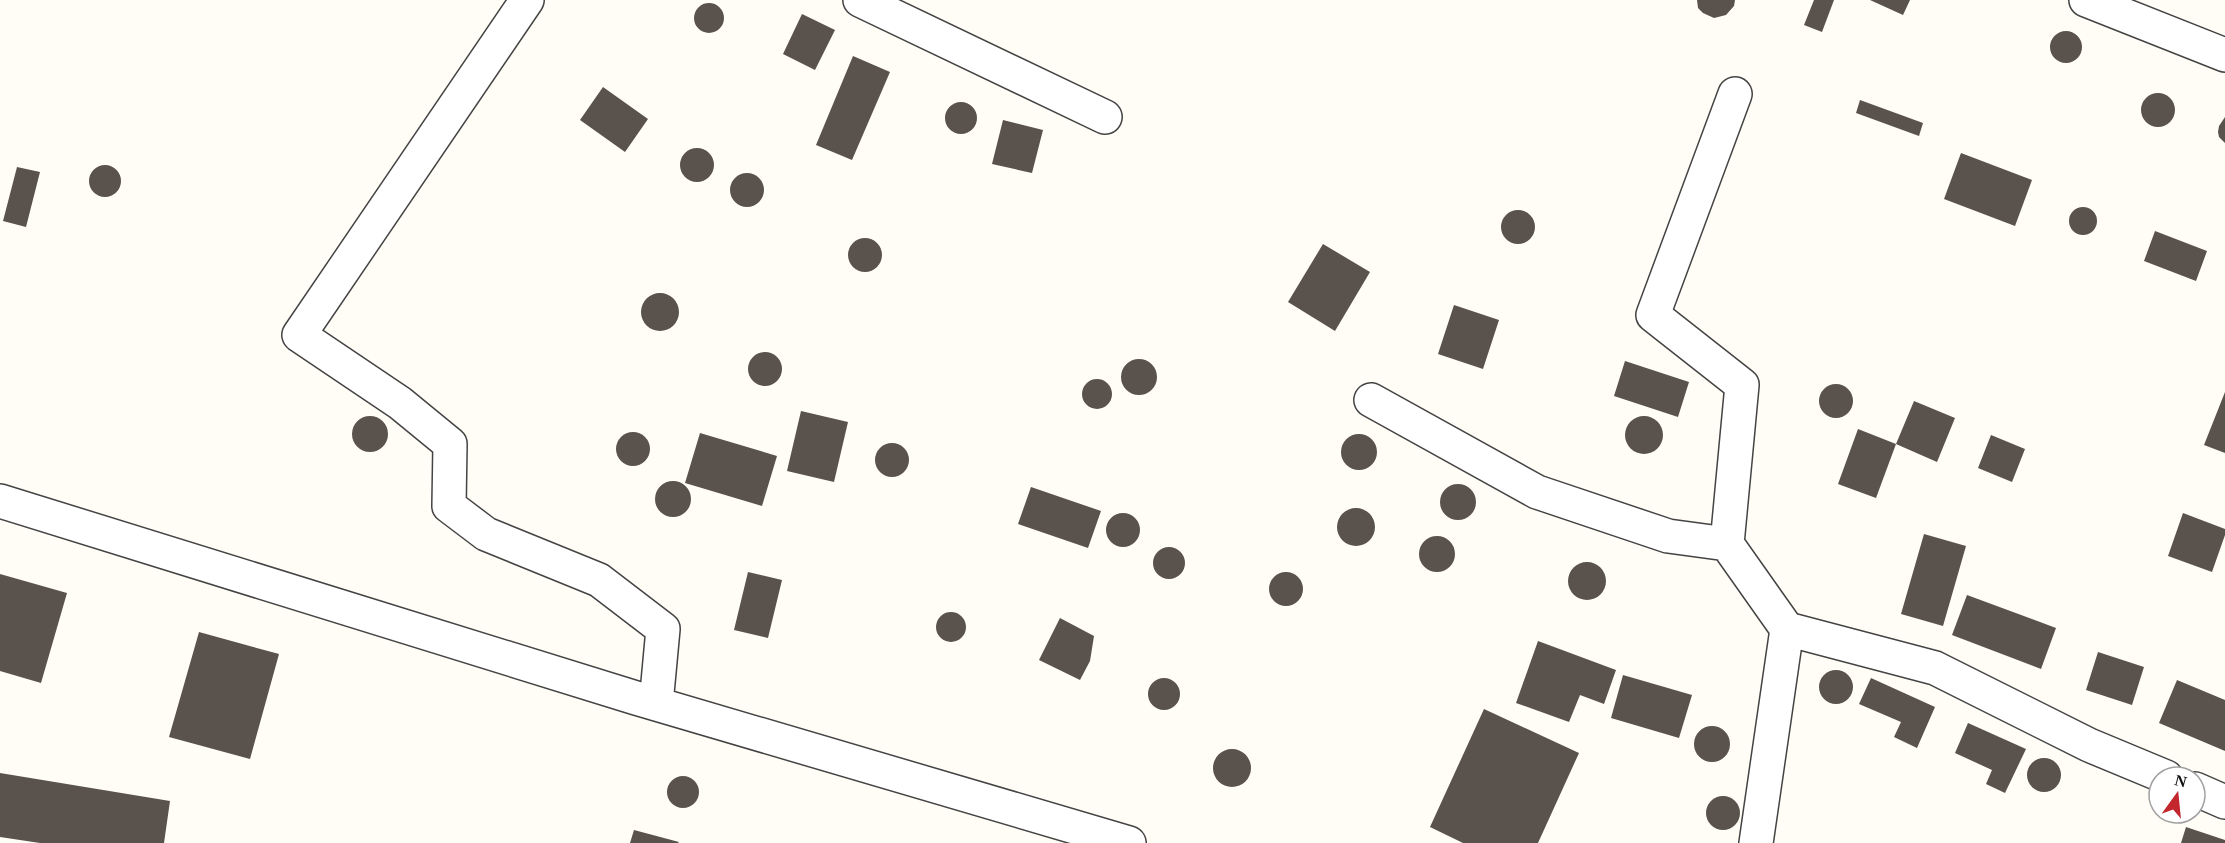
<svg xmlns="http://www.w3.org/2000/svg" width="2225" height="843" viewBox="0 0 2225 843" font-family="'Times New Roman',serif">
<style>
.building{fill:#5a524d}
.lines{fill:none;stroke-linecap:round;stroke-linejoin:round}
.street-casing{stroke:#444;stroke-width:36}
.street{stroke:#fff;stroke-width:33}
</style>
<rect width="100%" height="100%" fill="#fffdf5"/>
<path class="building" d="M 1697,0 L 1735,0 L 1734,6 L 1726,15 L 1714,18 L 1703,13 L 1698,8 Z
M 1814,0 L 1834,0 L 1822,32 L 1804,25 Z
M 1870,0 L 1910,0 L 1903,15 Z
M694 18a15 15 0 1 1 30 0a15 15 0 1 1-30 0Z
M 802,14 L 835,30 L 815,70 L 783,54 Z
M2050 47a16 16 0 1 1 32 0a16 16 0 1 1-32 0Z
M 853,56 L 890,72 L 852,160 L 816,145 Z
M 603,87 L 648,119 L 625,152 L 580,120 Z
M2141 110a17 17 0 1 1 34 0a17 17 0 1 1-34 0Z
M 1860,100 L 1923,123 L 1919,136 L 1856,113 Z
M945 118a16 16 0 1 1 32 0a16 16 0 1 1-32 0Z
M 2225,117 L 2225,143 L 2219,137 L 2218,132 L 2219,126 Z
M 1003,120 L 1043,130 L 1032,173 L 992,164 Z
M680 165a17 17 0 1 1 34 0a17 17 0 1 1-34 0Z
M 1961,153 L 2032,180 L 2015,226 L 1944,199 Z
M89 181a16 16 0 1 1 32 0a16 16 0 1 1-32 0Z
M 17,167 L 40,172 L 26,227 L 3,221 Z
M730 190a17 17 0 1 1 34 0a17 17 0 1 1-34 0Z
M2069 221a14 14 0 1 1 28 0a14 14 0 1 1-28 0Z
M1501 227a17 17 0 1 1 34 0a17 17 0 1 1-34 0Z
M 2155,231 L 2207,251 L 2196,281 L 2144,261 Z
M848 255a17 17 0 1 1 34 0a17 17 0 1 1-34 0Z
M 1323,244 L 1370,272 L 1335,331 L 1288,302 Z
M641 312a19 19 0 1 1 38 0a19 19 0 1 1-38 0Z
M 1454,305 L 1499,320 L 1483,369 L 1438,354 Z
M748 369a17 17 0 1 1 34 0a17 17 0 1 1-34 0Z
M1121 377a18 18 0 1 1 36 0a18 18 0 1 1-36 0Z
M 1625,361 L 1689,382 L 1678,417 L 1614,396 Z
M1082 394a15 15 0 1 1 30 0a15 15 0 1 1-30 0Z
M1819 401a17 17 0 1 1 34 0a17 17 0 1 1-34 0Z
M 2225,392 L 2225,453 L 2204,445 Z
M 1914,401 L 1955,418 L 1937,462 L 1896,444 Z
M 801,411 L 848,422 L 834,482 L 787,471 Z
M352 434a18 18 0 1 1 36 0a18 18 0 1 1-36 0Z
M1625 435a19 19 0 1 1 38 0a19 19 0 1 1-38 0Z
M 1858,429 L 1896,444 L 1876,498 L 1838,484 Z
M616 449a17 17 0 1 1 34 0a17 17 0 1 1-34 0Z
M 700,433 L 777,456 L 762,506 L 685,483 Z
M1341 452a18 18 0 1 1 36 0a18 18 0 1 1-36 0Z
M 1991,435 L 2025,449 L 2012,482 L 1978,468 Z
M875 460a17 17 0 1 1 34 0a17 17 0 1 1-34 0Z
M655 499a18 18 0 1 1 36 0a18 18 0 1 1-36 0Z
M1440 502a18 18 0 1 1 36 0a18 18 0 1 1-36 0Z
M 1031,487 L 1101,511 L 1088,548 L 1018,524 Z
M1337 527a19 19 0 1 1 38 0a19 19 0 1 1-38 0Z
M1106 530a17 17 0 1 1 34 0a17 17 0 1 1-34 0Z
M 2183,513 L 2225,529 L 2225,535 L 2212,572 L 2168,556 Z
M 1924,534 L 1966,546 L 1943,626 L 1901,614 Z
M1419 554a18 18 0 1 1 36 0a18 18 0 1 1-36 0Z
M1153 563a16 16 0 1 1 32 0a16 16 0 1 1-32 0Z
M1568 581a19 19 0 1 1 38 0a19 19 0 1 1-38 0Z
M 748,572 L 782,580 L 768,638 L 734,630 Z
M1269 589a17 17 0 1 1 34 0a17 17 0 1 1-34 0Z
M 0,574 L 67,593 L 41,683 L 0,671 Z
M 1967,595 L 2056,628 L 2041,669 L 1952,635 Z
M936 627a15 15 0 1 1 30 0a15 15 0 1 1-30 0Z
M 1060,618 L 1094,636 L 1090,661 L 1080,680 L 1039,660 Z
M 199,632 L 279,654 L 250,759 L 169,737 Z
M 1538,641 L 1616,670 L 1604,704 L 1580,695 L 1569,722 L 1516,703 Z
M 2098,652 L 2144,667 L 2132,705 L 2086,690 Z
M1819 687a17 17 0 1 1 34 0a17 17 0 1 1-34 0Z
M 1623,675 L 1692,695 L 1679,738 L 1611,718 Z
M1148 694a16 16 0 1 1 32 0a16 16 0 1 1-32 0Z
M 1871,678 L 1935,707 L 1917,748 L 1894,737 L 1901,722 L 1859,704 Z
M 2177,680 L 2225,700 L 2225,751 L 2159,723 Z
M 1484,709 L 1579,753 L 1538,843 L 1463,843 L 1430,827 Z
M 1968,723 L 2026,749 L 2005,793 L 1986,784 L 1992,770 L 1955,753 Z
M1694 744a18 18 0 1 1 36 0a18 18 0 1 1-36 0Z
M1213 768a19 19 0 1 1 38 0a19 19 0 1 1-38 0Z
M2027 775a17 17 0 1 1 34 0a17 17 0 1 1-34 0Z
M 0,773 L 170,801 L 164,843 L 40,843 L 0,837 Z
M667 792a16 16 0 1 1 32 0a16 16 0 1 1-32 0Z
M1706 813a17 17 0 1 1 34 0a17 17 0 1 1-34 0Z
M 2186,827 L 2225,840 L 2225,843 L 2181,843 Z
M 634,830 L 679,842 L 678,843 L 630,843 Z"/>
<g class="lines">
<g class="street-casing">
<path id="street" d="M 527,0 L 299,335 L 400,403 L 450,444 L 449,506 L 486,534 L 599,580 L 663,629 L 656,704
M 860,0 L 1105,117
M 2086,0 L 2225,55
M 1735,94 L 1653,315 L 1742,385 L 1727,544 L 1787,629 L 1756,843
M 1371,400 L 1537,492 L 1668,536 L 1727,544
M 0,501 L 636,698 L 1129,843
M 1787,629 L 1935,668 L 2089,745 L 2166,777
M 2195,789 L 2225,802"/>
</g>
<use href="#street" class="street"/>
</g>
<g transform="translate(2177 795) rotate(15)"><circle r="28" fill="#ffffff" stroke="#a0a0a0" stroke-width="1.5"/>
<path d="M0-4.5L10 22L0 15L-10 22Z" fill="#c4262e"/>
<text y="-9" font-size="16" font-weight="bold" text-anchor="middle" fill="#111111">N</text>
</g>
</svg>
